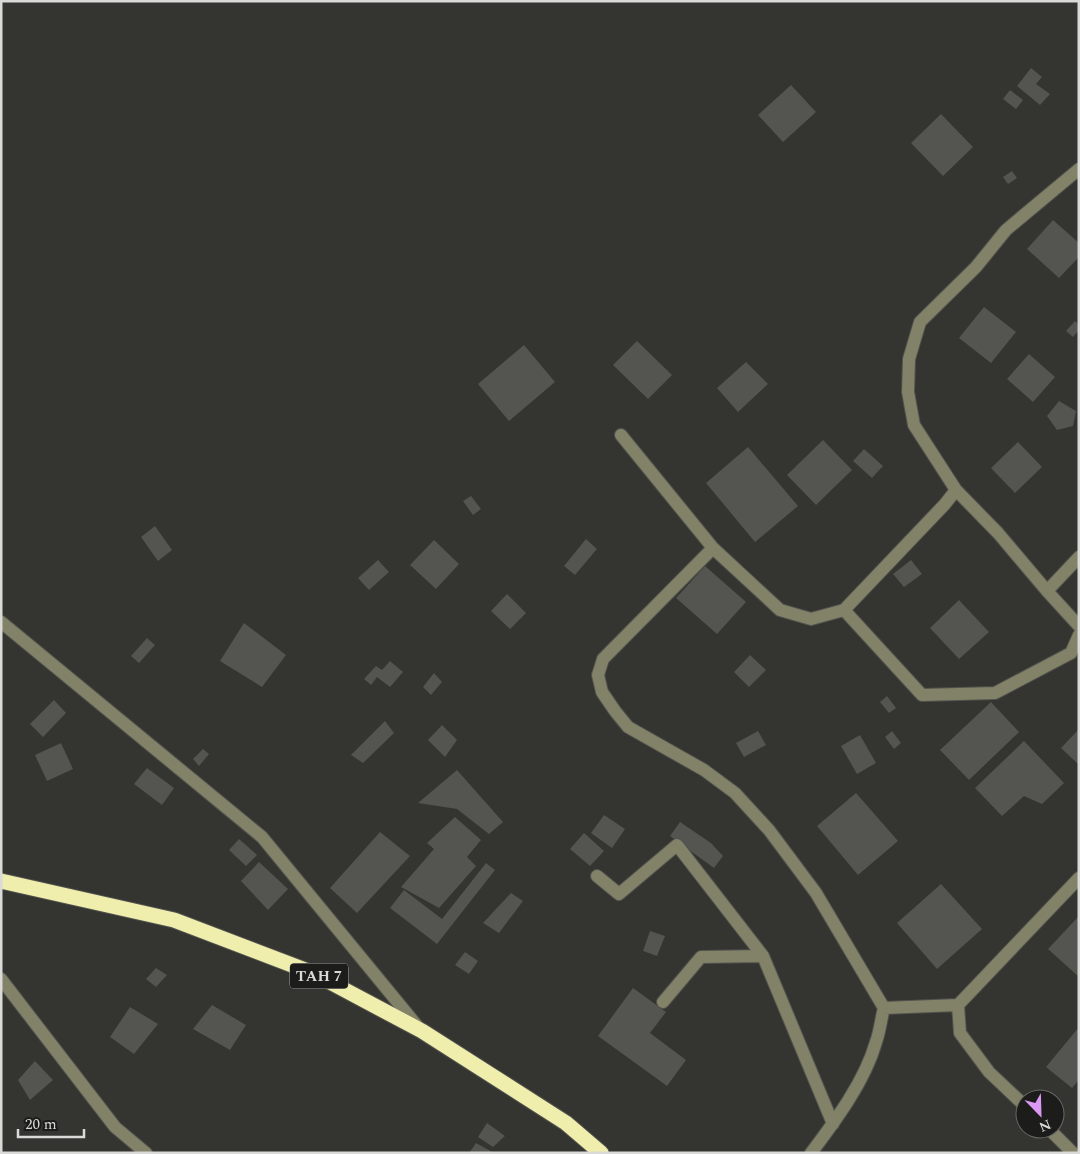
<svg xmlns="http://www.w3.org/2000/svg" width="1080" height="1154" viewBox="0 0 1080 1154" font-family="Spectral,serif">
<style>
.building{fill:#545450}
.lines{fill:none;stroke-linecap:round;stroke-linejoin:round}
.minor-casing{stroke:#52524e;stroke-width:14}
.highway-casing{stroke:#52524e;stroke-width:17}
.minor{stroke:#828268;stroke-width:12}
.highway{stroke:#f0eeac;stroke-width:15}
.labels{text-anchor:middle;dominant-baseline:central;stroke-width:4.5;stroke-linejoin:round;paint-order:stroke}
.shield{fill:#1c1c1a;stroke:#a1a19f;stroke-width:1}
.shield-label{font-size:15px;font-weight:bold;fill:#dadad8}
</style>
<rect width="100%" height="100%" fill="#343430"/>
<path class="building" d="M 1031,68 L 1042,77 L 1036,84 L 1050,94 L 1040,105 L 1017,86 Z
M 791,85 L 816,112 L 783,142 L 758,115 Z
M 1010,90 L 1023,100 L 1016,109 L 1003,99 Z
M 941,114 L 973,147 L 943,176 L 911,143 Z
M 1012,171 L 1017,178 L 1008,184 L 1003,177 Z
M 1053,220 L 1079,243 L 1079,257 L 1059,278 L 1027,249 Z
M 984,307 L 1016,332 L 991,363 L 959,338 Z
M 1075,321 L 1079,325 L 1079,330 L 1073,337 L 1066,331 Z
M 637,341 L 672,375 L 648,399 L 613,365 Z
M 524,345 L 555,382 L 509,421 L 478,384 Z
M 1029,354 L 1055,377 L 1033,402 L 1007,379 Z
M 746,362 L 768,384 L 738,412 L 717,388 Z
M 1059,401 L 1076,411 L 1073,426 L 1057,430 L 1047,416 Z
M 823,440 L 852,470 L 816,505 L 787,475 Z
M 1018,442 L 1042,467 L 1015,493 L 991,468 Z
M 748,447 L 798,506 L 755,542 L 706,483 Z
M 864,449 L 883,466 L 872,478 L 853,461 Z
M 471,496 L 481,509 L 473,515 L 463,501 Z
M 155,526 L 172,550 L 158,561 L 141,537 Z
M 586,539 L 597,549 L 575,575 L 564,566 Z
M 434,540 L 459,564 L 436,589 L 410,565 Z
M 378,560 L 389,572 L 369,590 L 358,578 Z
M 911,560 L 922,574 L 904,587 L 893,574 Z
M 705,566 L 746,602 L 717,634 L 676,598 Z
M 507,594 L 526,613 L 510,629 L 491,611 Z
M 959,600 L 989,632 L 959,659 L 930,628 Z
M 244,623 L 286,655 L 262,687 L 220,661 Z
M 147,638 L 155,645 L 139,663 L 131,656 Z
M 750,655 L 766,670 L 749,687 L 734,672 Z
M 390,661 L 403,672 L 390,687 L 377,677 L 371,685 L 364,679 L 376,666 L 382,670 Z
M 434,673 L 442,682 L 431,695 L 423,687 Z
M 887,696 L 896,708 L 889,713 L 880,702 Z
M 54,700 L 66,713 L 43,737 L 30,724 Z
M 991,702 L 1019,732 L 969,780 L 940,750 Z
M 385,721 L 394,733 L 363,763 L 351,755 Z
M 442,725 L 457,740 L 445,757 L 428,740 Z
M 1079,729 L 1079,765 L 1061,748 Z
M 758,731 L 766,745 L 744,757 L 736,743 Z
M 892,731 L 901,743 L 894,749 L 885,737 Z
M 860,735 L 876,763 L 857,774 L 841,746 Z
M 1024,741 L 1064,783 L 1042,804 L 1024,796 L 1002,816 L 975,788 Z
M 61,743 L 73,769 L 47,781 L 35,755 Z
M 203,749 L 209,754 L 199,766 L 193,759 Z
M 147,768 L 174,788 L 162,805 L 134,784 Z
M 457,770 L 503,822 L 489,834 L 457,809 L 418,803 Z
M 856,793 L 898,841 L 858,875 L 817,826 Z
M 604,815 L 625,829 L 612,848 L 591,833 Z
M 455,817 L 481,840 L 467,857 L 476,866 L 439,908 L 401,887 L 434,849 L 427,843 Z
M 680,822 L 711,843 L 723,856 L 714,868 L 670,836 Z
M 380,832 L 410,856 L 357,913 L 330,888 Z
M 584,833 L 604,851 L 590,866 L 570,849 Z
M 239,839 L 257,855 L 246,866 L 229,850 Z
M 259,862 L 288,889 L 268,910 L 241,881 Z
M 486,863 L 495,870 L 437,944 L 390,908 L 404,890 L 442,919 Z
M 941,884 L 982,929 L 937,969 L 897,923 Z
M 511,893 L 523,901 L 499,933 L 483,923 Z
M 1079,916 L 1079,977 L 1048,949 Z
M 650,931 L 665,936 L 657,956 L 643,951 Z
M 465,952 L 478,961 L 469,974 L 455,965 Z
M 156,968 L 167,975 L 156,987 L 146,979 Z
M 633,988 L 666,1012 L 650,1033 L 686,1060 L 667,1086 L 598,1036 Z
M 212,1005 L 246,1025 L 230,1050 L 193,1029 Z
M 130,1007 L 158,1024 L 134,1054 L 110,1037 Z
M 1079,1027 L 1079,1080 L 1072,1088 L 1046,1067 Z
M 35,1061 L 53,1080 L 30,1100 L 18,1080 Z
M 487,1123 L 505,1136 L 493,1147 L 478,1137 Z
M 476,1143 L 494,1153 L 469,1153 Z"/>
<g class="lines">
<g class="minor-casing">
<path id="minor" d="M 1079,169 L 1006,230 L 976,267 L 920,322 L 909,359 L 908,392 L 914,425 L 956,490 L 998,533 L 1047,591 L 1079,626
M 621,435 L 713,548 L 780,610 L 811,619 L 844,610 L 945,504 L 956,490
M 713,548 L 603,659 L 598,675 L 602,692 L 615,711 L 628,727 L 704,770 L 735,793 L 769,830 L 816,893 L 884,1008
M 1047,591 L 1079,557
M 844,610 L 922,695 L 995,693 L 1071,653 L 1079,635
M 1,622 L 262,837 L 418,1027
M 597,876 L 619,894 L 677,845 L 763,956
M 1,979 L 115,1127 L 146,1153
M 663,1002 L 701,957 L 763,956 L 833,1124
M 958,1005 L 960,1033 L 989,1072 L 1025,1106
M 1049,1129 L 1073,1153
M 811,1153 C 836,1120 865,1081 876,1042 C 880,1031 881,1019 884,1008 L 958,1005 L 1079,878"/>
</g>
<g class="highway-casing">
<path id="highway" d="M 1,881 L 174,920 L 313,973 L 422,1031 L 566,1123 L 601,1153"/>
</g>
<use href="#minor" class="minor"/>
<use href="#highway" class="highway"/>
</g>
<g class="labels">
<rect class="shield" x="290" y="963.5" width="58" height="25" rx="4"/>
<g class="shield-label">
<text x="319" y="976">TAH 7</text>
</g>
</g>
<rect width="1080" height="1154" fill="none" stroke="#dadad8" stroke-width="5"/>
<g transform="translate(1040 1114) rotate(157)"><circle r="24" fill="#1c1c1a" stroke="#686866"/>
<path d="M0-4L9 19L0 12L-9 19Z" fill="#db99f5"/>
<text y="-8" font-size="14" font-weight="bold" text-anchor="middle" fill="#dadad8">N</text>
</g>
<path d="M18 1129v8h66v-8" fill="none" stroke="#dadad8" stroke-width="2.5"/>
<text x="25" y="1129" font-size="15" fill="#dadad8" stroke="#1c1c1a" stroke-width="4" paint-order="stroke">20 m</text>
</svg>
